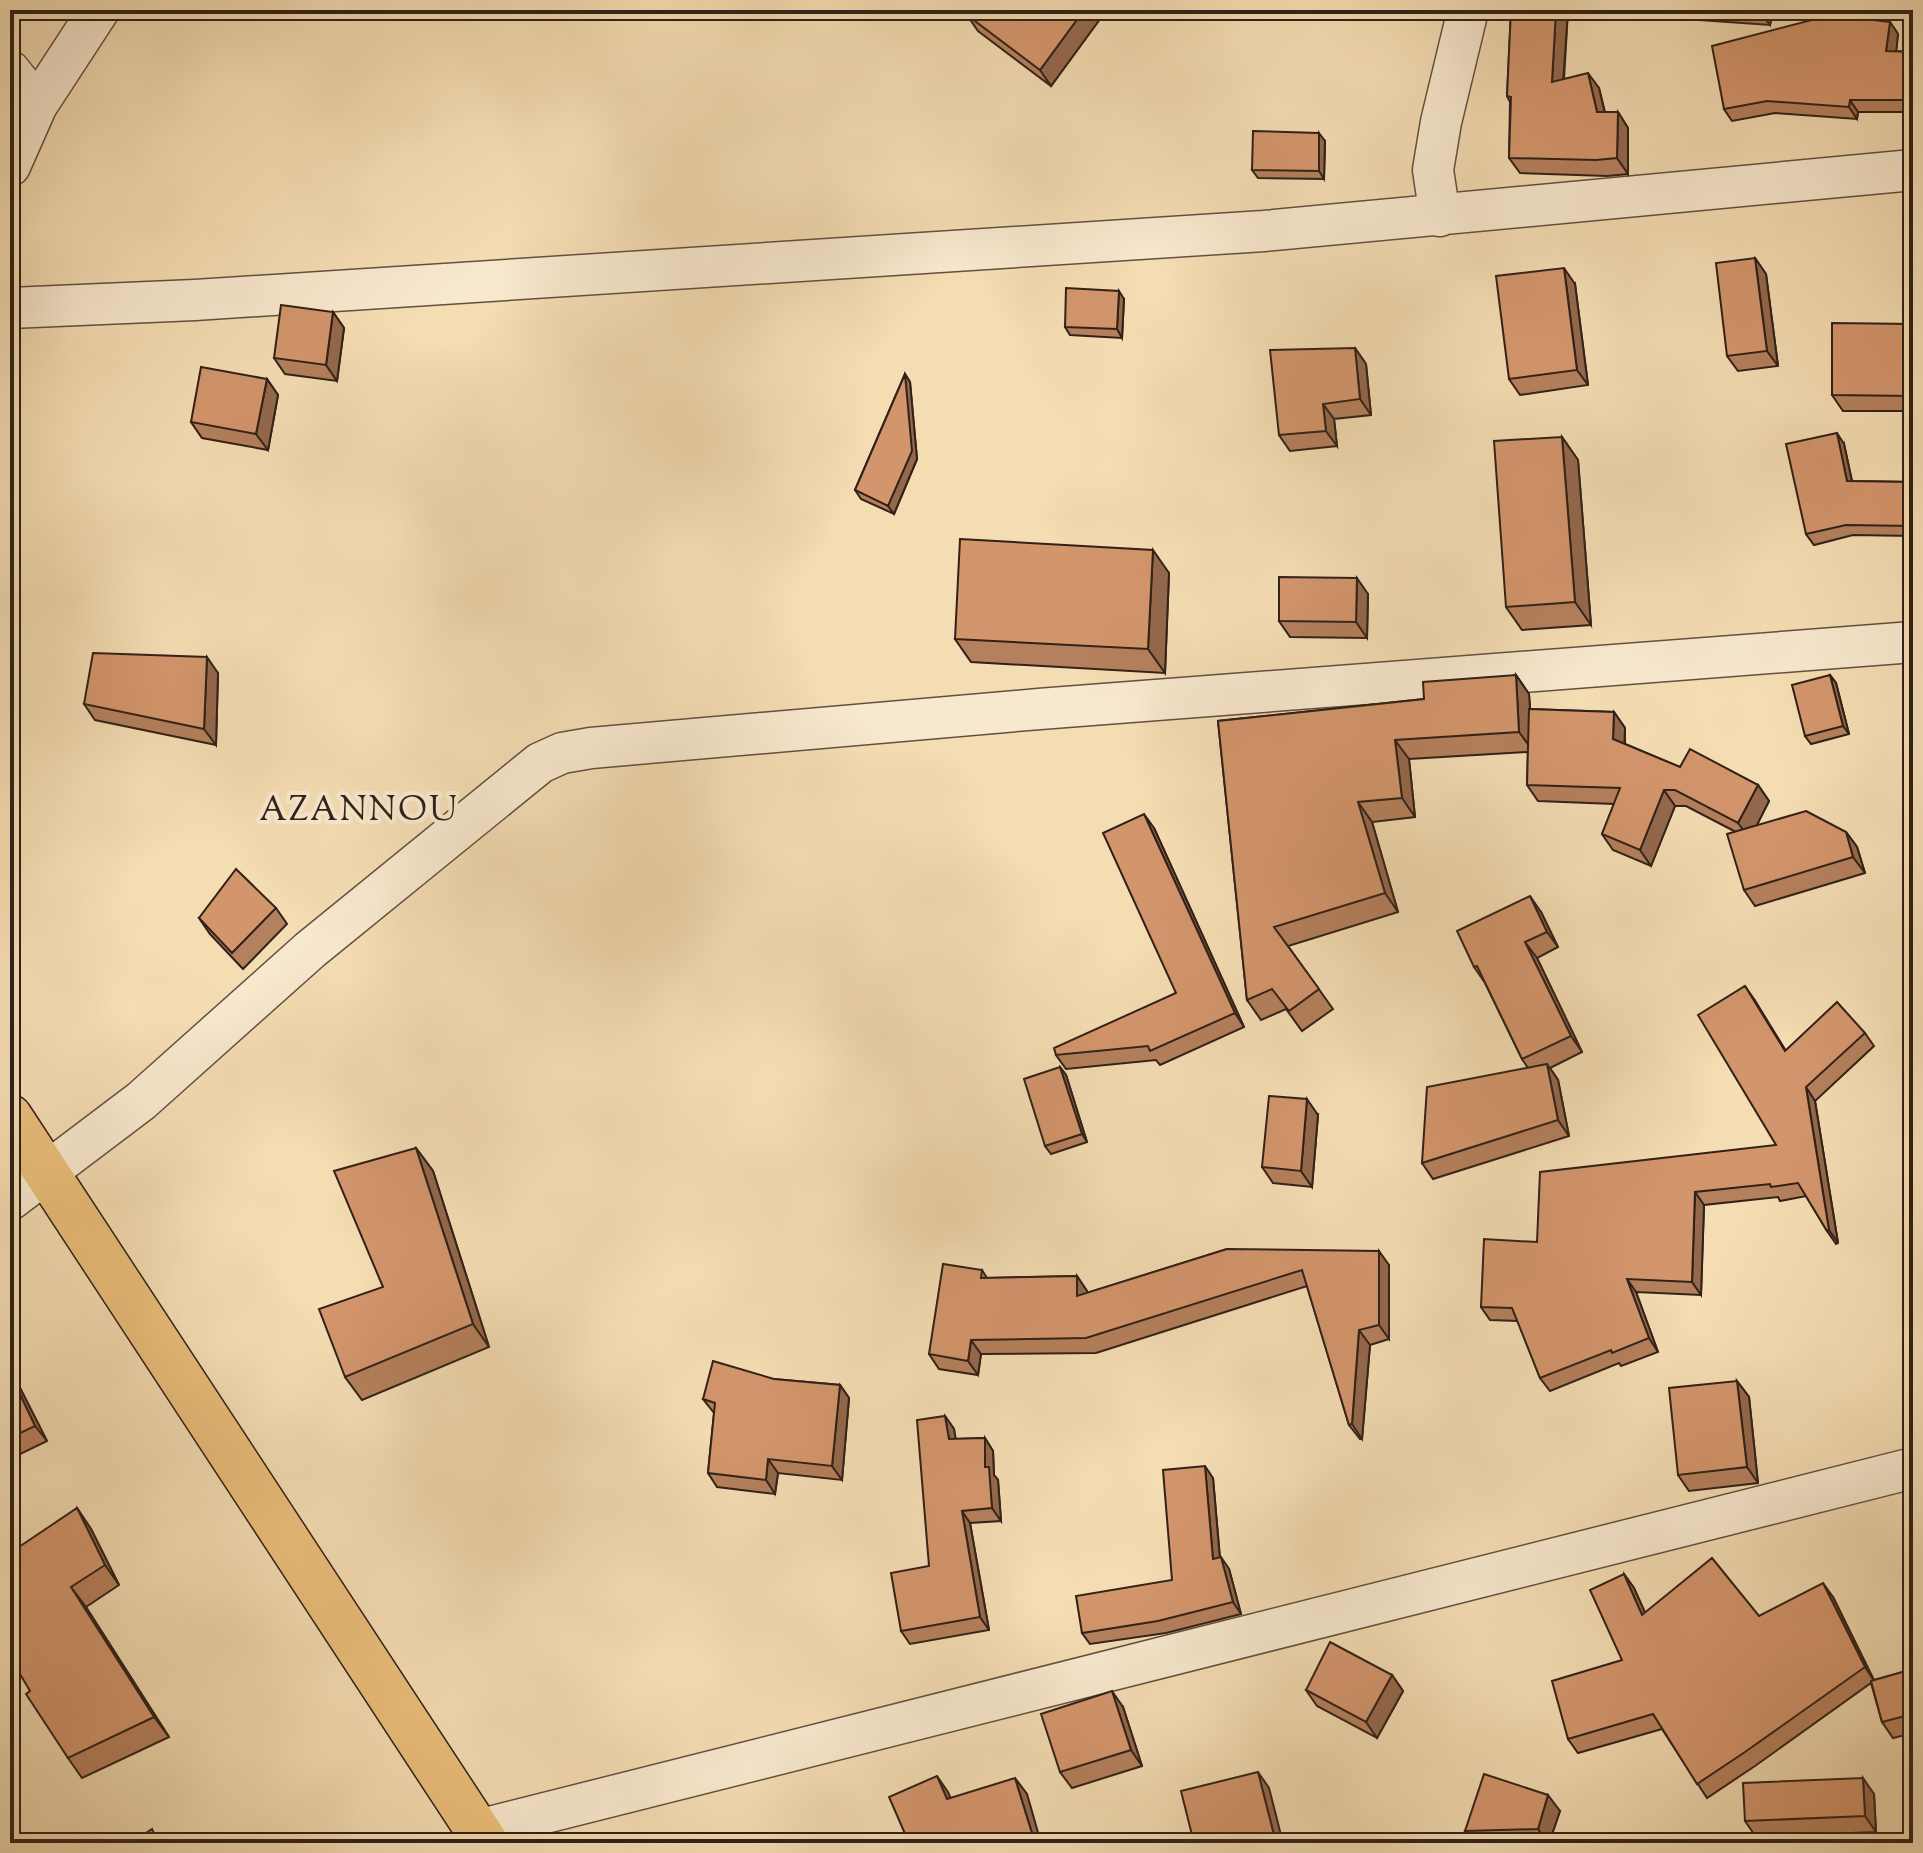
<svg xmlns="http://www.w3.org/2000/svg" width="1923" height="1853" viewBox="0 0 1923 1853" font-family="'Sorts Mill Goudy',serif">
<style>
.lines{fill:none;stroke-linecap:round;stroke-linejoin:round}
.minor-casing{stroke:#62503f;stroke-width:43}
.trunk-casing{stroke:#312118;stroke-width:47}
.minor{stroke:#f8e8ce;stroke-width:40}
.trunk{stroke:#eabe7a;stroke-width:44}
.wall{fill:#b5805d;stroke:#312118;stroke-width:2}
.shaded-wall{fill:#94684c;stroke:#312118;stroke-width:2}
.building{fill:#d3956c;stroke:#312118;stroke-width:2}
.labels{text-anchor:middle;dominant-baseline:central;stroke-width:8;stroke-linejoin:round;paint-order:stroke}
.quarter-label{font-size:34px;letter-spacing:2px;fill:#312118;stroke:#f8e8ce}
</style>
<rect width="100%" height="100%" fill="#f4dcb3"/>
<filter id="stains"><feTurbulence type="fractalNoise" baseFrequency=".0025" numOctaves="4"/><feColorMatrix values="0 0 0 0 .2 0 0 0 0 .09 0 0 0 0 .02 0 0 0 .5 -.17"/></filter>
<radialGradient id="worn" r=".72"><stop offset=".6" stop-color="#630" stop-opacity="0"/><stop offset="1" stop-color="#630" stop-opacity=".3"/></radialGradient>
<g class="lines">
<g class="minor-casing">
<path id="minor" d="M 10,71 L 37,105
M 10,166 L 37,105 L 99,10
M 1440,216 L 1433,170 L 1441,122 L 1468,10
M 10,308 L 195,300 L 1264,231 L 1913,170
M 10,1200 L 141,1101 L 310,950 L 540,763 L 562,753 L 591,748 L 1039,709 L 1913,642
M 478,1830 L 1913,1468"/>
</g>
<g class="trunk-casing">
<path id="trunk" d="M 10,1117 L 486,1843"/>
</g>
<use href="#minor" class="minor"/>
<use href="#trunk" class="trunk"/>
</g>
<path class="wall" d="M 1511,10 L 1568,10 L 1564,79 L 1599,88 L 1605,112 L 1618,112 L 1628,128 L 1628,174 L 1607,176 L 1520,173 L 1509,158 L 1510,102 L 1507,96 Z
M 1577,10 L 1660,10 L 1660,17 Z
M 1679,10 L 1773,10 L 1770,25 L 1685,19 Z
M 967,15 L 1100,19 L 1051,86 L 978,31 Z
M 1890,22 L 1898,34 L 1896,51 L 1913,52 L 1913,112 L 1858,112 L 1857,119 L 1775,113 L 1732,121 L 1724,109 Z
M 1325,141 L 1324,179 L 1258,178 L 1252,170 Z
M 1755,258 L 1766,274 L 1778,366 L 1738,371 L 1727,356 Z
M 1575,284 L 1588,385 L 1520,395 L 1509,379 Z
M 1124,299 L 1122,338 L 1070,335 L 1065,327 Z
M 333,312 L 344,328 L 337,381 L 285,374 L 274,358 Z
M 1913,324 L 1913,411 L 1843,411 L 1832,395 Z
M 1355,348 L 1366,364 L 1371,415 L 1334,419 L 1337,446 L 1290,451 L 1279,435 Z
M 905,374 L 910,382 L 917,459 L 894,514 L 861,499 L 855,490 Z
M 267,379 L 278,395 L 268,450 L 202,438 L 191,422 Z
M 1562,437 L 1578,460 L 1591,625 L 1522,630 L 1506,607 Z
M 1844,444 L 1852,481 L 1913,482 L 1913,536 L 1853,535 L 1814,545 L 1806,534 Z
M 1169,573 L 1165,673 L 971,662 L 955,639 Z
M 1368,594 L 1367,638 L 1290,637 L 1279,621 Z
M 218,673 L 216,745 L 95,720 L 84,704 Z
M 1516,675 L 1529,694 L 1530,709 L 1614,712 L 1625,728 L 1625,744 L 1680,767 L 1758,785 L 1769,801 L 1756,826 L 1846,832 L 1857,847 L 1865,873 L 1755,906 L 1744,890 L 1736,832 L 1686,806 L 1675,806 L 1651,866 L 1613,850 L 1602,834 L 1614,804 L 1538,801 L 1527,785 L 1528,752 L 1409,759 L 1415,817 L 1372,822 L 1398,912 L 1288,946 L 1333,1009 L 1302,1031 L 1286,1009 L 1261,1020 L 1247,1000 L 1218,721 L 1424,699 Z
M 1830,675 L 1836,683 L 1849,734 L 1811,744 L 1805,736 Z
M 1154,828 L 1244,1027 L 1160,1065 L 1156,1060 L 1066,1069 L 1056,1055 L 1176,993 Z
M 276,908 L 287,924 L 243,969 L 210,934 L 199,918 Z
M 1541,912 L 1558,947 L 1537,958 L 1582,1052 L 1550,1068 L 1558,1080 L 1569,1136 L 1433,1179 L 1422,1163 L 1528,1068 L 1522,1059 L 1485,983 L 1474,967 Z
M 1754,999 L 1785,1051 L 1865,1033 L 1874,1046 L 1815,1101 L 1838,1243 L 1836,1244 L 1827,1231 L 1806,1196 L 1780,1201 L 1778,1197 L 1704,1205 L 1701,1295 L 1636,1292 L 1658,1352 L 1621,1366 L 1619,1363 L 1550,1391 L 1540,1378 L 1518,1321 L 1490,1320 L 1481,1307 L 1537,1242 L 1776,1145 Z
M 1060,1067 L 1066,1075 L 1087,1142 L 1051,1154 L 1045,1146 Z
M 1318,1115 L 1312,1187 L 1273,1183 L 1262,1167 Z
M 416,1148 L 433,1171 L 489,1347 L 362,1400 L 345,1377 L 383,1287 Z
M 1227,1249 L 1389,1265 L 1389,1339 L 1370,1345 L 1362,1439 L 1360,1439 L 1349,1425 L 1307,1286 L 1096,1353 L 981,1354 L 978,1375 L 939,1369 L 929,1354 L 982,1270 L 987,1278 L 1077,1276 L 1087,1291 L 1087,1293 Z
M 10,1370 L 15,1378 L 47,1441 L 10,1459 Z
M 774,1379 L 840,1385 L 849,1398 L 842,1480 L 778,1473 L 775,1494 L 717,1487 L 708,1473 L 714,1413 L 703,1399 Z
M 1737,1381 L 1749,1397 L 1758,1483 L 1689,1491 L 1678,1475 Z
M 945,1416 L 954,1429 L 955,1439 L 985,1438 L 993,1451 L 994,1475 L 998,1480 L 1001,1521 L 970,1523 L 989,1630 L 910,1644 L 901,1631 L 929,1566 Z
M 1213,1478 L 1220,1558 L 1229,1569 L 1241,1614 L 1166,1633 L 1090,1644 L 1082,1633 L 1172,1580 Z
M 77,1508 L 91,1529 L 119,1585 L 86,1607 L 169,1737 L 82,1778 L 68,1758 L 30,1691 Z
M 1624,1574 L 1634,1588 L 1645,1613 L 1759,1616 L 1833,1597 L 1874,1680 L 1913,1669 L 1913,1733 L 1893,1738 L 1882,1722 L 1871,1683 L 1755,1766 L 1707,1798 L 1662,1729 L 1578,1753 L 1568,1739 L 1622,1660 Z
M 1392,1675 L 1403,1691 L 1377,1738 L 1317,1706 L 1306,1690 Z
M 1123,1707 L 1142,1766 L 1072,1788 L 1060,1772 Z
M 1874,1794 L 1876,1832 L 1756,1837 L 1745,1821 Z
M 1560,1811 L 1549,1843 L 1473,1843 L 1465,1831 Z"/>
<path class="shaded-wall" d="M 1084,10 L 1094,10 L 1100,19 L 1051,86 L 1040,70 Z
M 1556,10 L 1568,10 L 1562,98 L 1552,82 Z
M 1759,10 L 1773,10 L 1770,25 Z
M 1890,22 L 1898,34 L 1895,63 L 1886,51 Z
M 1588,73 L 1599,88 L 1608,127 L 1597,112 Z
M 1850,100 L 1858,112 L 1857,119 L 1849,107 Z
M 1618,112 L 1628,128 L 1628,174 L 1617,158 Z
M 1319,133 L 1325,141 L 1324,179 L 1319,171 Z
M 1755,258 L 1766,274 L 1778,366 L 1767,351 Z
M 1564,268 L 1575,284 L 1588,385 L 1577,370 Z
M 1119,291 L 1124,299 L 1122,338 L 1117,329 Z
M 333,312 L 344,328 L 337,381 L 326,365 Z
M 1355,348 L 1366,364 L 1371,415 L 1360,399 Z
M 905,374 L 910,382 L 917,459 L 894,514 L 888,506 Z
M 267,379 L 278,395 L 268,450 L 256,434 Z
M 1323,404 L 1334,419 L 1337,446 L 1326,431 Z
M 1837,433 L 1844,444 L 1854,491 L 1847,481 Z
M 1562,437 L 1578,460 L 1591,625 L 1575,602 Z
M 1153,550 L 1169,573 L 1165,673 L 1148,649 Z
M 1357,578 L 1368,594 L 1367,638 L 1356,622 Z
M 207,657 L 218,673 L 216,745 L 204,729 Z
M 1516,675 L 1529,694 L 1533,751 L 1519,732 Z
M 1830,675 L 1836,683 L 1849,734 L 1843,726 Z
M 1614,712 L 1625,728 L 1624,755 L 1613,739 Z
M 1395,740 L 1409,759 L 1415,817 L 1402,798 Z
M 1758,785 L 1769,801 L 1750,839 L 1738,823 Z
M 1664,790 L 1675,806 L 1651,866 L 1640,850 Z
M 1358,802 L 1372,822 L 1398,912 L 1385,893 Z
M 1144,814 L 1154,828 L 1244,1027 L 1235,1013 Z
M 1846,832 L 1857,847 L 1865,873 L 1853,857 Z
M 1530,896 L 1541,912 L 1558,947 L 1547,932 Z
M 1525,942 L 1537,958 L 1582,1052 L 1571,1036 Z
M 1745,986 L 1754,999 L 1794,1064 L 1785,1051 Z
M 1547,1064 L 1558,1080 L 1569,1136 L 1558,1120 Z
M 1060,1067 L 1066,1075 L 1087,1142 L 1082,1134 Z
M 1806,1087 L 1815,1101 L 1838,1243 L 1829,1230 Z
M 1307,1099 L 1318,1115 L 1312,1187 L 1301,1171 Z
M 416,1148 L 433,1171 L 489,1347 L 473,1324 Z
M 1695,1192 L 1704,1205 L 1701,1295 L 1692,1282 Z
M 1379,1251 L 1389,1265 L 1389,1339 L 1379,1325 Z
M 1077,1276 L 1087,1291 L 1087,1311 L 1077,1296 Z
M 1627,1279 L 1636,1292 L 1658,1352 L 1649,1338 Z
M 1359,1330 L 1370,1345 L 1362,1439 L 1352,1424 Z
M 971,1340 L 981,1354 L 978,1375 L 968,1361 Z
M 10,1370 L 15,1378 L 47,1441 L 35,1426 L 10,1373 Z
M 1737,1381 L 1749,1397 L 1758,1483 L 1747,1467 Z
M 840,1385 L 849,1398 L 842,1480 L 832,1466 Z
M 945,1416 L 954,1429 L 958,1452 L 949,1439 Z
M 985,1438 L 993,1451 L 994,1475 L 998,1480 L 1001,1521 L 992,1508 L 985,1467 Z
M 768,1459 L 778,1473 L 775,1494 L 766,1480 Z
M 1205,1466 L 1213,1478 L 1221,1571 L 1213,1559 Z
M 77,1508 L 91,1529 L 119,1585 L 105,1565 Z
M 962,1511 L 970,1523 L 989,1630 L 980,1617 Z
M 1221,1557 L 1229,1569 L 1241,1614 L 1233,1602 Z
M 1624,1574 L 1634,1588 L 1652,1628 L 1642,1615 Z
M 1823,1583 L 1833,1597 L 1874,1681 L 1865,1667 Z
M 71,1587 L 86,1607 L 169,1737 L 154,1717 Z
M 1392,1675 L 1403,1691 L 1377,1738 L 1366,1722 Z
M 1112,1691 L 1123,1707 L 1142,1766 L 1131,1750 Z
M 1258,1772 L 1269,1788 L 1283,1843 L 1276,1843 Z
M 937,1776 L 948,1792 L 958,1815 L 947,1799 Z
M 1015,1778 L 1027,1794 L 1041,1843 L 1035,1843 Z
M 1863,1778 L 1874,1794 L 1876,1832 L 1865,1816 Z
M 1548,1795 L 1560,1811 L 1549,1843 L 1548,1843 L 1538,1829 Z"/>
<path class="building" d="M 971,10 L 1084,10 L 1040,70 L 967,15 Z
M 1511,10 L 1556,10 L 1552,82 L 1588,73 L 1597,112 L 1618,112 L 1617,158 L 1596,160 L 1509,158 L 1511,97 L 1507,96 Z
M 1831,15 L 1890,22 L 1886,51 L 1913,52 L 1913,100 L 1850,100 L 1849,107 L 1767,101 L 1724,109 L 1712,46 Z
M 1253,131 L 1319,133 L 1319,171 L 1252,170 Z
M 1755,258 L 1767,351 L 1727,356 L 1716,263 Z
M 1564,268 L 1577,370 L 1509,379 L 1496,276 Z
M 1066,288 L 1119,291 L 1117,329 L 1065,327 Z
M 281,305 L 333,312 L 326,365 L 274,358 Z
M 1832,323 L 1913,324 L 1913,396 L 1832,395 Z
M 1355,348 L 1360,399 L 1323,404 L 1326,431 L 1279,435 L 1270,350 Z
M 201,367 L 267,379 L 256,434 L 191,422 Z
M 905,374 L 912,451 L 888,506 L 855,490 Z
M 1837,433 L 1847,481 L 1913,482 L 1913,526 L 1846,525 L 1806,534 L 1786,444 Z
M 1562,437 L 1575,602 L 1506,607 L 1494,441 Z
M 960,539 L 1153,550 L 1148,649 L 955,639 Z
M 1279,577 L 1357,578 L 1356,622 L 1279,621 Z
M 93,653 L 207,657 L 204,729 L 84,704 Z
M 1516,675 L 1519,732 L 1395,740 L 1402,798 L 1358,802 L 1385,893 L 1274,927 L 1319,989 L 1289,1011 L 1272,989 L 1247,1000 L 1218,721 L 1424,699 L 1423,682 Z
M 1830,675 L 1843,726 L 1805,736 L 1792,685 Z
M 1529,709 L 1614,712 L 1613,739 L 1680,767 L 1690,749 L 1758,785 L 1738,823 L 1675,790 L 1664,790 L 1640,850 L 1602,834 L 1620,788 L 1527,785 Z
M 1806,811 L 1846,832 L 1853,857 L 1744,890 L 1727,834 Z
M 1144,814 L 1235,1013 L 1150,1051 L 1148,1046 L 1056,1055 L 1054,1048 L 1176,993 L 1103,833 Z
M 236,869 L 276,908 L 232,953 L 199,918 Z
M 1530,896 L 1547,932 L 1525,942 L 1571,1036 L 1522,1059 L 1477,966 L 1474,967 L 1457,931 Z
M 1745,986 L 1785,1051 L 1837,1002 L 1865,1033 L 1806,1087 L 1829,1230 L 1827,1231 L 1798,1183 L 1771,1187 L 1770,1184 L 1695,1192 L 1692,1282 L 1627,1279 L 1649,1338 L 1612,1353 L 1611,1350 L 1540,1378 L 1512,1308 L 1481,1307 L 1484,1239 L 1537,1242 L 1540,1172 L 1776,1145 L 1698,1015 Z
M 1547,1064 L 1558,1120 L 1422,1163 L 1427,1087 Z
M 1060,1067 L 1082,1134 L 1045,1146 L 1024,1079 Z
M 1269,1096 L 1307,1099 L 1301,1171 L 1262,1167 Z
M 416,1148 L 473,1324 L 345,1377 L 319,1309 L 383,1287 L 334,1171 Z
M 1227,1249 L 1379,1251 L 1379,1325 L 1359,1330 L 1352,1424 L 1349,1425 L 1302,1270 L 1086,1338 L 971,1340 L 968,1361 L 929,1354 L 943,1264 L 982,1270 L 981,1278 L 1077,1276 L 1077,1296 Z
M 713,1361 L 774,1379 L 840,1385 L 832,1466 L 768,1459 L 766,1480 L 708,1473 L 715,1403 L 703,1399 Z
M 10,1373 L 35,1426 L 10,1438 Z
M 1737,1381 L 1747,1467 L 1678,1475 L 1669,1388 Z
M 945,1416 L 949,1439 L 985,1438 L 985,1467 L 989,1467 L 992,1508 L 962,1511 L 980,1617 L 901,1631 L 891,1573 L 929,1566 L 917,1420 Z
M 1205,1466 L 1213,1559 L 1221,1557 L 1233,1602 L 1158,1621 L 1082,1633 L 1076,1596 L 1172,1580 L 1163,1470 Z
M 77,1508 L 105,1565 L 71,1587 L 154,1717 L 68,1758 L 26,1694 L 30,1691 L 10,1657 L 10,1553 Z
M 1712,1558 L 1759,1616 L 1823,1583 L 1865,1667 L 1745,1752 L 1697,1784 L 1653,1714 L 1568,1739 L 1552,1681 L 1622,1660 L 1590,1590 L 1624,1574 L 1642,1615 Z
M 1330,1642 L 1392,1675 L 1366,1722 L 1306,1690 Z
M 1913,1669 L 1913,1714 L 1882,1722 L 1871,1681 Z
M 1112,1691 L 1131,1750 L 1060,1772 L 1041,1714 Z
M 1258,1772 L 1276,1843 L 1194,1843 L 1181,1791 Z
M 1484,1774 L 1548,1795 L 1538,1829 L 1465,1831 Z
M 937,1776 L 947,1799 L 1015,1778 L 1035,1843 L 909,1843 L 889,1797 Z
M 1863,1778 L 1865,1816 L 1745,1821 L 1743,1783 Z
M 152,1829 L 158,1843 L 131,1843 Z"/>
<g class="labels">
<g class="quarter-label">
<text x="359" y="811">AZANNOU</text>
</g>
</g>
<rect width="1923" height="1853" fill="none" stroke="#f4dcb3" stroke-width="40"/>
<rect x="12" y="12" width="1899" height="1829" fill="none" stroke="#312118" stroke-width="4"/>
<rect x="20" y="20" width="1883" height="1813" fill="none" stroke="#312118" stroke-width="2"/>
<rect width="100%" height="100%" filter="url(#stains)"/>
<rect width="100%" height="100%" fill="url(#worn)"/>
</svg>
